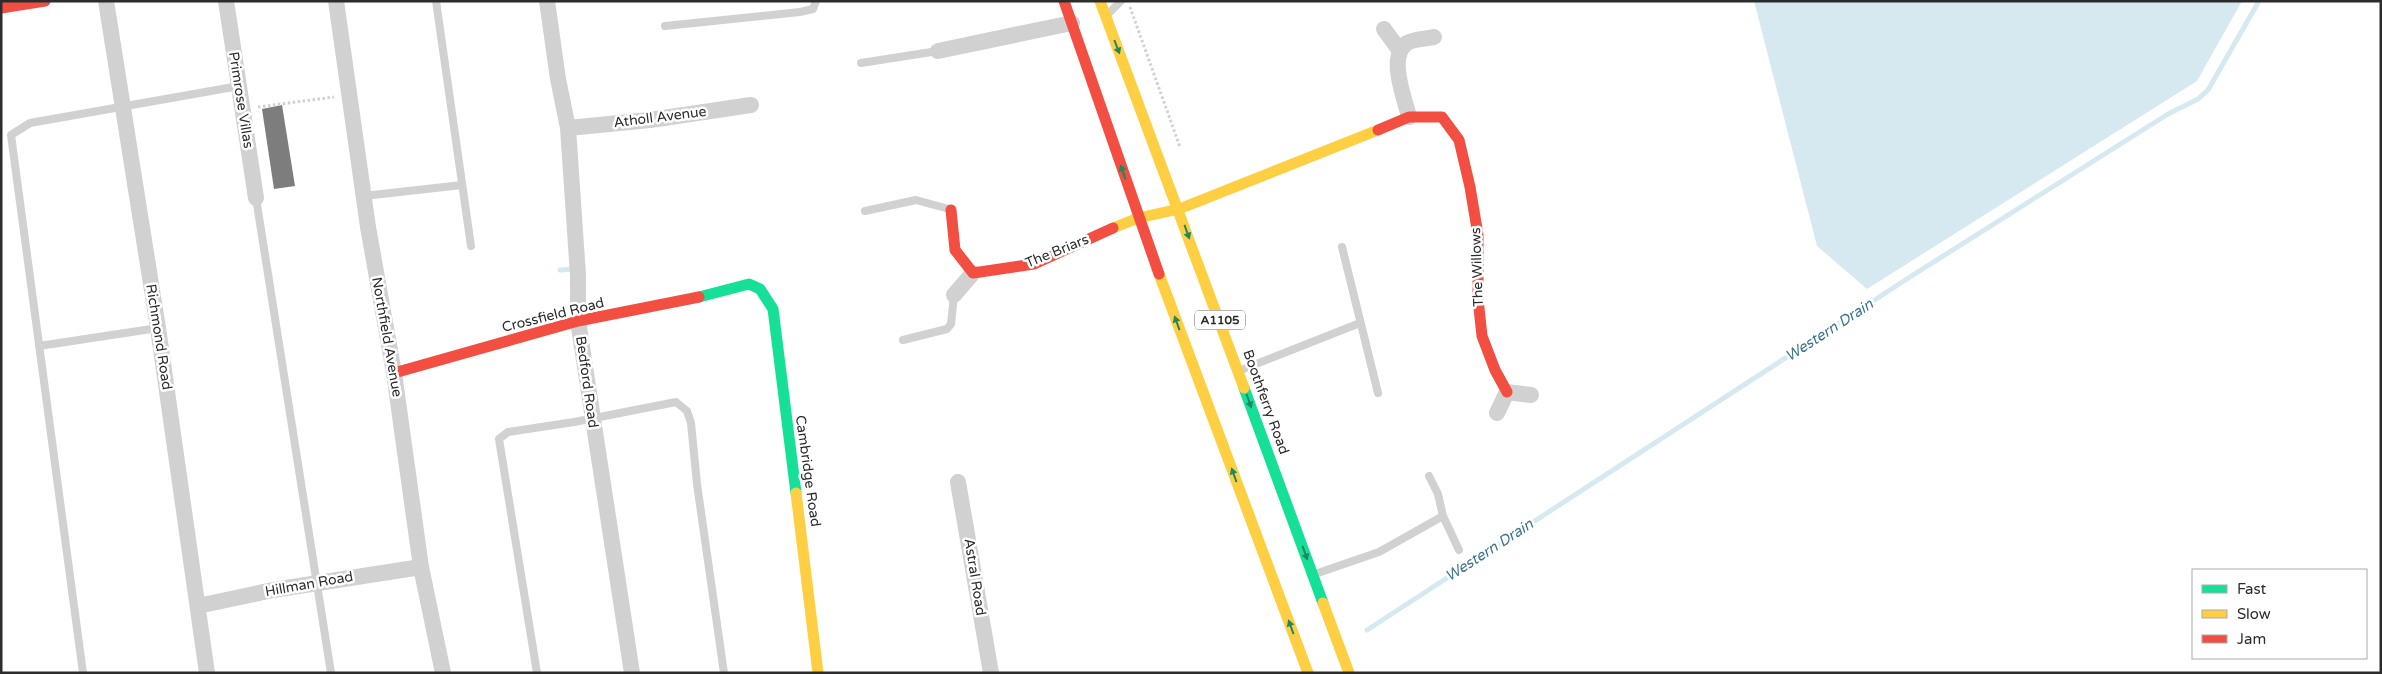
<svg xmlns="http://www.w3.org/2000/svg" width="2382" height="674" viewBox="0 0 2382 674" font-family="'Varela Round',sans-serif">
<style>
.water{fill:#d6e9f1}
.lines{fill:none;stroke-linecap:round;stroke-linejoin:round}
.stream{stroke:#d6e9f1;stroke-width:5}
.building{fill:#7d7d7d}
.path{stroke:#d1d1d1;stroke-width:3;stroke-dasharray:2.5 2.5;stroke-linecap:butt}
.lane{stroke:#d1d1d1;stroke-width:8}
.street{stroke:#d1d1d1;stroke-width:16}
.fast{stroke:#16e098;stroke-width:11}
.slow{stroke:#ffcf43;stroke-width:11}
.jam{stroke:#f24e42;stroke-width:11}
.oneway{fill:#218662}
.labels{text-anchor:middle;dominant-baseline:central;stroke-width:5;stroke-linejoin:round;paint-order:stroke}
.shield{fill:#fff;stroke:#6b6b6b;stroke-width:1}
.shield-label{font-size:12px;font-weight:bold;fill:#2c2c2c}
.street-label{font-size:14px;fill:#2c2c2c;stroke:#fff}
.water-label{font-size:15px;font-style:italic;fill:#3b758e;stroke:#fff}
</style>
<rect width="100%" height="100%" fill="#fff"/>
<path class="water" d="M 1754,1 L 2242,1 L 2197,81 L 1867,289 L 1817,246 Z"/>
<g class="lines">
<path class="stream" d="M 560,270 L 574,269
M 1367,630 L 1913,275 L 2168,114 L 2198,99 L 2208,90 L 2259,1"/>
</g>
<path class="building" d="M 282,105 L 295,186 L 274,189 L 262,109 Z"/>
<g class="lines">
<path class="path" d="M 1130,7 L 1180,147
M 258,107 L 334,97"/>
<path class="lane" d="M 436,1 L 471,246
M 1108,14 L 1121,1
M 665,26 L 800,12 L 813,9 L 816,1
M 861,63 L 938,51
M 364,196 L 462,185
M 256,198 L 331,673
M 865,211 L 916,200 L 949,209
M 1342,247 L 1378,393
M 903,340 L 947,329 L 951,324 L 954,295
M 39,346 L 158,328
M 1241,370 L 1360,323
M 1429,476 L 1438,494 L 1443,516 L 1459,550
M 1315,574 L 1379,552 L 1443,516
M 83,673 L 11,135 L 30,123 L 239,86
M 537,673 L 499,439 L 508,432 L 574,422 L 676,402 L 687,411 L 691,423 L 697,484 L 724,673"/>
<path class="street" d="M 106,1 L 158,328 L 207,673
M 226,1 L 256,198
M 336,1 L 368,227 L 394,373 L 421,567 L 443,673
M 547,1 L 558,79 L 568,128 L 578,275 L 578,321 L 632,673
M 1384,29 L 1400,51
M 938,51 L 1072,23
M 1409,117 C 1405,99 1387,56 1407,43 C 1413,39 1426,39 1434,37
M 568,128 L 650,120 L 751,105
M 954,295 L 973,273
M 1497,413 L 1507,392 L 1531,395
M 958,482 L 991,673
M 198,606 L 273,590 L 421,567"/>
<path class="fast" d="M 699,297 L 749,284 L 760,289 L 773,309 L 796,493
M 1244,388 L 1323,603"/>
<path class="slow" d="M 1100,1 L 1244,388
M 1113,228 L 1138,218 L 1179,209 L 1378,130
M 1159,274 L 1308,673
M 796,493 L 818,673
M 1323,603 L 1349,673"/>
<path class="jam" d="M 1064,1 L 1159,274
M 1,8 L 45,1
M 1378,130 L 1409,117 L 1442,117 L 1459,140 L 1470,187 L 1478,235 L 1478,299 L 1482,336 L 1495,370 L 1507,392
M 951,210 L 955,250 L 973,273 L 1034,264 L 1113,228
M 394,373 L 578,321 L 699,297"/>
</g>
<defs><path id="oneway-solid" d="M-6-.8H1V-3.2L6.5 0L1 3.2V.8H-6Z" transform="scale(1.25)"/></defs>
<g class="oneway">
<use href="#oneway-solid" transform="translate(1117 47) rotate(69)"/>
<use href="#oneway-solid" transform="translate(1123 172) rotate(-109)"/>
<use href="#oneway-solid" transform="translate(1187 232) rotate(70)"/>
<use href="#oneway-solid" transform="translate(1177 323) rotate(-110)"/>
<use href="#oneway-solid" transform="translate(1249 401) rotate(70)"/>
<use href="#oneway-solid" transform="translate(1234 475) rotate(-110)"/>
<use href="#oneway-solid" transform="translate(1305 553) rotate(70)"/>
<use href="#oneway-solid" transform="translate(1291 627) rotate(-110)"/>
</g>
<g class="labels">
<rect class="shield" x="1195" y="310.5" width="50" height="19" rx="4"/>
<g class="shield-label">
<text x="1220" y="320">A1105</text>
</g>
<g class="street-label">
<text transform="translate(241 100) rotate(81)">Primrose Villas</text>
<text transform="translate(660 117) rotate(-7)">Atholl Avenue</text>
<text transform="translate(1057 251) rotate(-22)">The Briars</text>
<text transform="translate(1477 267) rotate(-92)">The Willows</text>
<text transform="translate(553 315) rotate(-14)">Crossfield Road</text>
<text transform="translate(159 337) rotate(81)">Richmond Road</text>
<text transform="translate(387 337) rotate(80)">Northfield Avenue</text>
<text transform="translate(587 382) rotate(82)">Bedford Road</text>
<text transform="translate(1266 402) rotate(70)">Boothferry Road</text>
<text transform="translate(808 471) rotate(82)">Cambridge Road</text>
<text transform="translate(975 577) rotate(81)">Astral Road</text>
<text transform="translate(309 584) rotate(-10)">Hillman Road</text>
</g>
<g class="water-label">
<text transform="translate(1829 330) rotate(-33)">Western Drain</text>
<text transform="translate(1489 550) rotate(-33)">Western Drain</text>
</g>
</g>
<rect width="2382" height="674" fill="none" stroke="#2c2c2c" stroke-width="5"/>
<rect x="2192" y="569" width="175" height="90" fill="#ffffff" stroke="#ababab"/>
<rect x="2202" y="585" width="25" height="8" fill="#16e098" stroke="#ababab"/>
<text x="2237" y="594" font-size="15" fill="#2c2c2c">Fast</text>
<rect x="2202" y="610" width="25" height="8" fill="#ffcf43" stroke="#ababab"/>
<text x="2237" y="619" font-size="15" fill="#2c2c2c">Slow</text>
<rect x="2202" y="635" width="25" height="8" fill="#f24e42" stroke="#ababab"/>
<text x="2237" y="644" font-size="15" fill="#2c2c2c">Jam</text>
</svg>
